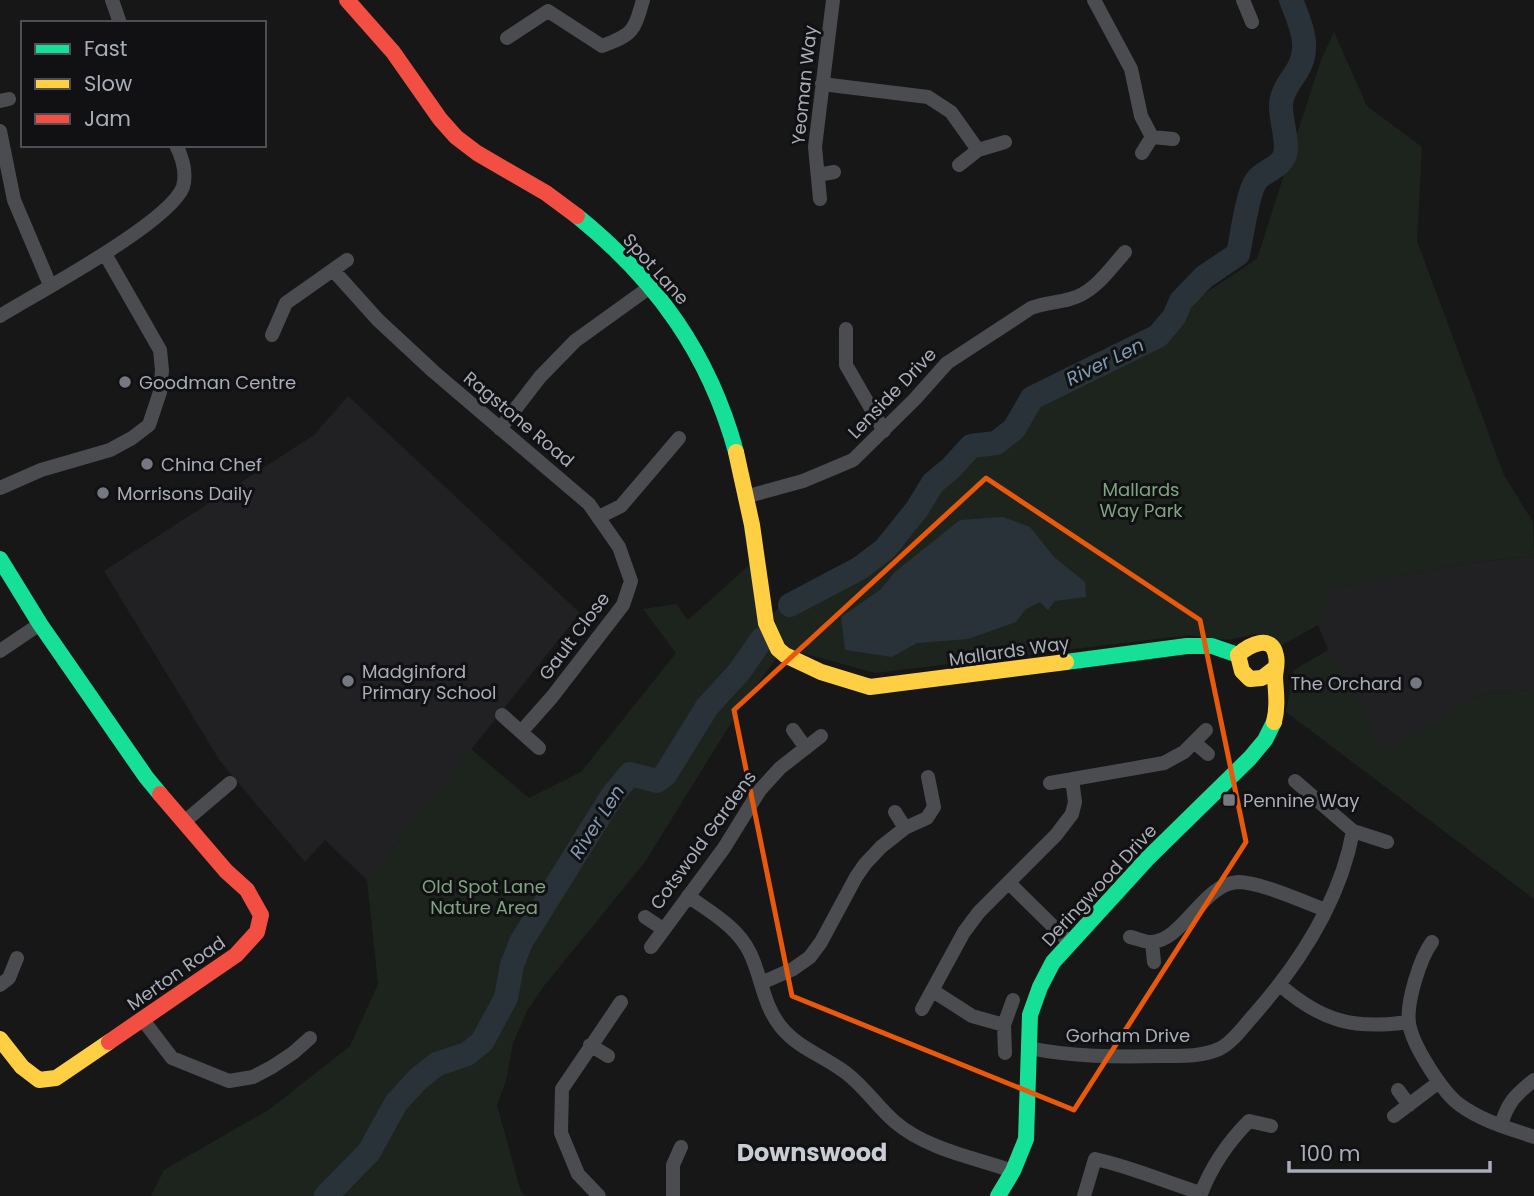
<svg xmlns="http://www.w3.org/2000/svg" width="1534" height="1196" viewBox="0 0 1534 1196" font-family="Poppins,sans-serif">
<style>
.built{fill:#212123}
.green{fill:#1d241e}
.water{fill:#2a3239}
.lines{fill:none;stroke-linecap:round;stroke-linejoin:round}
.river{stroke:#2a3239;stroke-width:24}
.street{stroke:#4b4c50;stroke-width:14}
.fast{stroke:#16e098;stroke-width:16}
.slow{stroke:#ffcf43;stroke-width:16}
.jam{stroke:#f24e42;stroke-width:16}
.marked{fill:none;stroke:#e8590c;stroke-width:5;stroke-linejoin:round}
.poi-dot{fill:#757880;stroke:#111113;stroke-width:2.5}
.labels{text-anchor:middle;dominant-baseline:central;stroke-width:6;stroke-linejoin:round;paint-order:stroke}
.street-label{font-size:18px;fill:#a8adb8;stroke:#111113}
.poi-label{font-size:18px;fill:#a8adb8;stroke:#111113;text-anchor:start}
.park-label{font-size:18px;fill:#7fa381;stroke:#111113}
.water-label{font-size:19px;font-style:italic;fill:#7f9bb3;stroke:#111113}
.district-label{font-size:24px;font-weight:bold;fill:#c9ccd4;stroke:#111113}
</style>
<rect width="100%" height="100%" fill="#171717"/>
<path class="built" d="M 348,396 L 580,613 L 367,880 L 325,840 L 305,862 L 220,761 L 104,571 L 314,435 Z
M 1534,556 L 1534,690 L 1485,693 L 1383,753 L 1328,650 L 1318,625 L 1331,588 L 1468,563 Z"/>
<path class="green" d="M 1334,32 L 1367,106 L 1422,147 L 1417,241 L 1504,475 L 1533,522 L 1534,556 L 1468,563 L 1332,588 L 1318,625 L 1282,645 L 1256,634 L 1228,640 L 1189,635 L 875,673 L 795,651 L 781,652 L 742,705 L 645,862 L 544,986 L 527,1011 L 513,1043 L 506,1081 L 497,1105 L 521,1192 L 526,1196 L 151,1196 L 164,1170 L 270,1109 L 350,1046 L 378,984 L 367,880 L 471,749 L 529,798 L 581,772 L 676,653 L 643,609 L 676,604 L 688,620 L 756,559 L 772,614 C 801,589 840,580 870,555 C 891,537 904,512 921,491 C 933,475 947,460 960,445 L 982,443 L 997,437 L 1008,426 L 1030,396 L 1149,339 C 1164,329 1171,318 1178,301 L 1189,304 L 1257,259 L 1321,60 Z
M 1328,650 L 1344,670 L 1383,752 L 1485,693 L 1534,690 L 1534,899 L 1286,712 L 1294,670 Z"/>
<path class="water" d="M 1003,517 L 1030,527 L 1054,557 L 1085,582 L 1086,597 L 1055,601 L 1048,610 L 1040,602 L 1026,609 L 1016,622 L 968,639 L 917,643 L 892,657 L 845,650 L 841,617 L 880,590 L 895,572 L 960,520 Z"/>
<g class="lines">
<path class="river" d="M 790,605 L 860,568 L 885,549 L 917,509 L 933,483 L 951,468 L 971,446 L 996,443 L 1014,429 L 1032,398 L 1158,336 L 1174,317 L 1181,301 L 1204,277 L 1238,254 C 1242,237 1247,194 1256,181 C 1263,171 1278,169 1284,157 C 1290,145 1280,119 1281,104 C 1282,91 1290,82 1297,71 C 1312,47 1300,23 1291,0
M 326,1196 L 369,1152 L 396,1103 L 418,1079 L 437,1064 L 467,1054 L 482,1042 L 506,998 L 512,965 L 521,942 L 612,796 L 630,774 L 657,781 L 665,775 L 707,707 L 739,672 L 762,639"/>
<path class="street" d="M 112,0 L 120,23
M 1094,0 L 1131,69 L 1141,116 L 1152,137
M 1243,0 L 1252,22
M 507,38 L 548,11 L 602,46 C 634,34 634,31 643,0
M 822,84 L 928,97 L 951,112 L 978,150
M 0,101 L 9,99
M 0,131 L 14,200 L 50,285
M 1142,153 L 1152,137 L 1173,139
M 959,165 L 978,150 L 1005,142
M 818,175 L 834,172
M 820,199 L 815,147 L 833,0
M 333,270 L 378,320 L 434,372 L 589,504 L 619,547 L 631,581 L 623,605 L 552,697 L 521,732
M 0,316 C 37,293 169,223 183,187 C 187,173 182,157 176,145
M 846,329 L 846,365 L 884,431
M 272,335 L 286,303 L 347,260
M 500,429 L 540,377 L 575,341 L 650,287
M 0,488 L 41,470 L 110,450 L 132,438 L 149,425 L 160,392 L 162,370 L 160,350 L 105,254
M 745,497 L 803,481 L 853,460 L 915,399 L 947,363 L 1031,308 C 1044,303 1056,303 1070,299 C 1094,293 1109,270 1125,252
M 599,517 L 621,506 L 679,438
M 0,651 L 40,624
M 502,715 L 539,748
M 793,730 L 806,748
M 1195,743 L 1208,754
M 1295,781 L 1353,831 L 1387,842
M 1050,783 L 1164,763 L 1184,752 L 1206,730
M 895,812 L 905,828
M 184,822 L 230,783
M 1009,883 L 1069,942
M 688,896 C 710,912 738,927 750,953 C 762,978 763,1005 781,1027 C 797,1047 821,1055 842,1070 C 863,1084 876,1106 895,1122 C 926,1149 976,1158 1013,1171
M 645,917 L 663,929
M 1130,937 C 1136,938 1144,942 1151,942 C 1182,942 1204,883 1238,882 C 1260,882 1304,902 1326,910
M 1152,942 L 1154,962
M 1432,942 C 1420,958 1406,1003 1409,1023 C 1412,1045 1443,1093 1460,1105 C 1482,1121 1508,1128 1534,1137
M 651,947 L 724,848 L 760,790 L 780,768 L 821,736
M 761,983 L 793,969 L 810,957 L 821,942 L 856,877 L 865,864 L 881,847 L 905,828 L 927,818 L 934,807 L 928,777
M 0,985 L 9,978 L 17,958
M 1280,985 C 1321,1021 1354,1030 1408,1022
M 933,991 L 972,1016 L 1004,1025
M 922,1009 L 964,932 L 979,912 L 1056,835 L 1072,814 L 1075,802 L 1072,779
M 143,1020 L 172,1058 L 229,1081 L 253,1077 L 272,1067 L 293,1053 L 310,1038
M 590,1045 L 608,1056
M 1029,1048 C 1073,1057 1116,1057 1161,1056 C 1180,1056 1201,1057 1219,1049 C 1232,1043 1243,1027 1253,1016 C 1300,963 1340,902 1353,831
M 1005,1053 L 1004,1025 L 1013,1000
M 1398,1090 L 1409,1105
M 1394,1116 L 1439,1082
M 1501,1125 C 1508,1102 1515,1095 1534,1080
M 599,1196 L 578,1174 L 561,1133 L 562,1089 L 621,1002
M 673,1196 L 673,1165 L 681,1147
M 1084,1196 L 1095,1159 C 1132,1167 1165,1182 1201,1193
M 1200,1196 C 1211,1167 1227,1143 1249,1121 L 1271,1126"/>
<path class="fast" d="M 577,216 C 656,280 709,353 736,452
M 0,559 L 40,624 L 146,777 L 160,794
M 1066,662 L 1187,646 L 1212,646 L 1238,655
M 998,1196 L 1013,1171 L 1026,1139 L 1030,1015 L 1040,987 L 1053,962 L 1148,858 L 1250,758 L 1265,740 L 1274,722"/>
<path class="slow" d="M 736,452 L 752,525 L 766,623 L 778,649 L 785,655 L 821,672 L 870,687 L 1066,662
M 1274,722 C 1278,707 1276,693 1275,678 C 1275,671 1278,663 1276,656 C 1272,633 1249,645 1238,655 L 1242,671 L 1250,679 L 1262,678 L 1275,668
M 0,1039 L 22,1067 L 39,1080 L 56,1078 L 109,1042"/>
<path class="jam" d="M 347,0 L 393,52 L 440,119 L 456,137 L 477,153 L 546,193 L 577,216
M 109,1042 L 236,955 L 257,932 L 261,915 L 247,890 L 226,871 L 160,794"/>
</g>
<path class="marked" d="M 986,478 L 1200,620 L 1246,842 L 1074,1110 L 792,996 L 734,710 Z"/>
<g class="poi-dot">
<circle cx="125" cy="382" r="7"/>
<circle cx="147" cy="464" r="7"/>
<circle cx="103" cy="493" r="7"/>
<circle cx="348" cy="681" r="7"/>
<circle cx="1416" cy="683" r="7"/>
<rect x="1222" y="793" width="14" height="14" rx="3.5"/>
</g>
<g class="labels">
<g class="street-label">
<text transform="translate(804 85) rotate(-84)">Yeoman Way</text>
<text transform="translate(656 269) rotate(48)">Spot Lane</text>
<text transform="translate(892 393) rotate(-46)">Lenside Drive</text>
<text transform="translate(519 419) rotate(40)">Ragstone Road</text>
<text transform="translate(574 636) rotate(-53)">Gault Close</text>
<text transform="translate(1009 651) rotate(-8)">Mallards Way</text>
<text transform="translate(703 840) rotate(-54)">Cotswold Gardens</text>
<text transform="translate(1099 885) rotate(-47)">Deringwood Drive</text>
<text transform="translate(176 973) rotate(-35)">Merton Road</text>
<text x="1128" y="1035">Gorham Drive</text>
</g>
<g class="poi-label">
<text x="139" y="382">Goodman Centre</text>
<text x="161" y="464">China Chef</text>
<text x="117" y="493">Morrisons Daily</text>
<text x="362" y="671">Madginford<tspan x="362" dy="21">Primary School</tspan></text>
<text x="1402" y="683" text-anchor="end">The Orchard</text>
<text x="1243" y="800">Pennine Way</text>
</g>
<g class="park-label">
<text x="1141" y="489">Mallards<tspan x="1141" dy="21">Way Park</tspan></text>
<text x="484" y="886">Old Spot Lane<tspan x="484" dy="21">Nature Area</tspan></text>
</g>
<g class="water-label">
<text transform="translate(1105 362) rotate(-26)">River Len</text>
<text transform="translate(597 822) rotate(-57)">River Len</text>
</g>
<g class="district-label">
<text x="812" y="1152">Downswood</text>
</g>
</g>
<rect x="21" y="21" width="245" height="126" fill="#111113" stroke="#4d4f55" stroke-width="2"/>
<rect x="35" y="44" width="35" height="10" fill="#16e098" stroke="#4d4f55" stroke-width="2"/>
<text x="84" y="56" font-size="21" fill="#a8adb8">Fast</text>
<rect x="35" y="79" width="35" height="10" fill="#ffcf43" stroke="#4d4f55" stroke-width="2"/>
<text x="84" y="91" font-size="21" fill="#a8adb8">Slow</text>
<rect x="35" y="114" width="35" height="10" fill="#f24e42" stroke="#4d4f55" stroke-width="2"/>
<text x="84" y="126" font-size="21" fill="#a8adb8">Jam</text>
<path d="M1289 1161v10h201v-10" fill="none" stroke="#a8adb8" stroke-width="3.5"/>
<text x="1300" y="1161" font-size="21" fill="#a8adb8" stroke="#111113" stroke-width="5" paint-order="stroke">100 m</text>
</svg>
